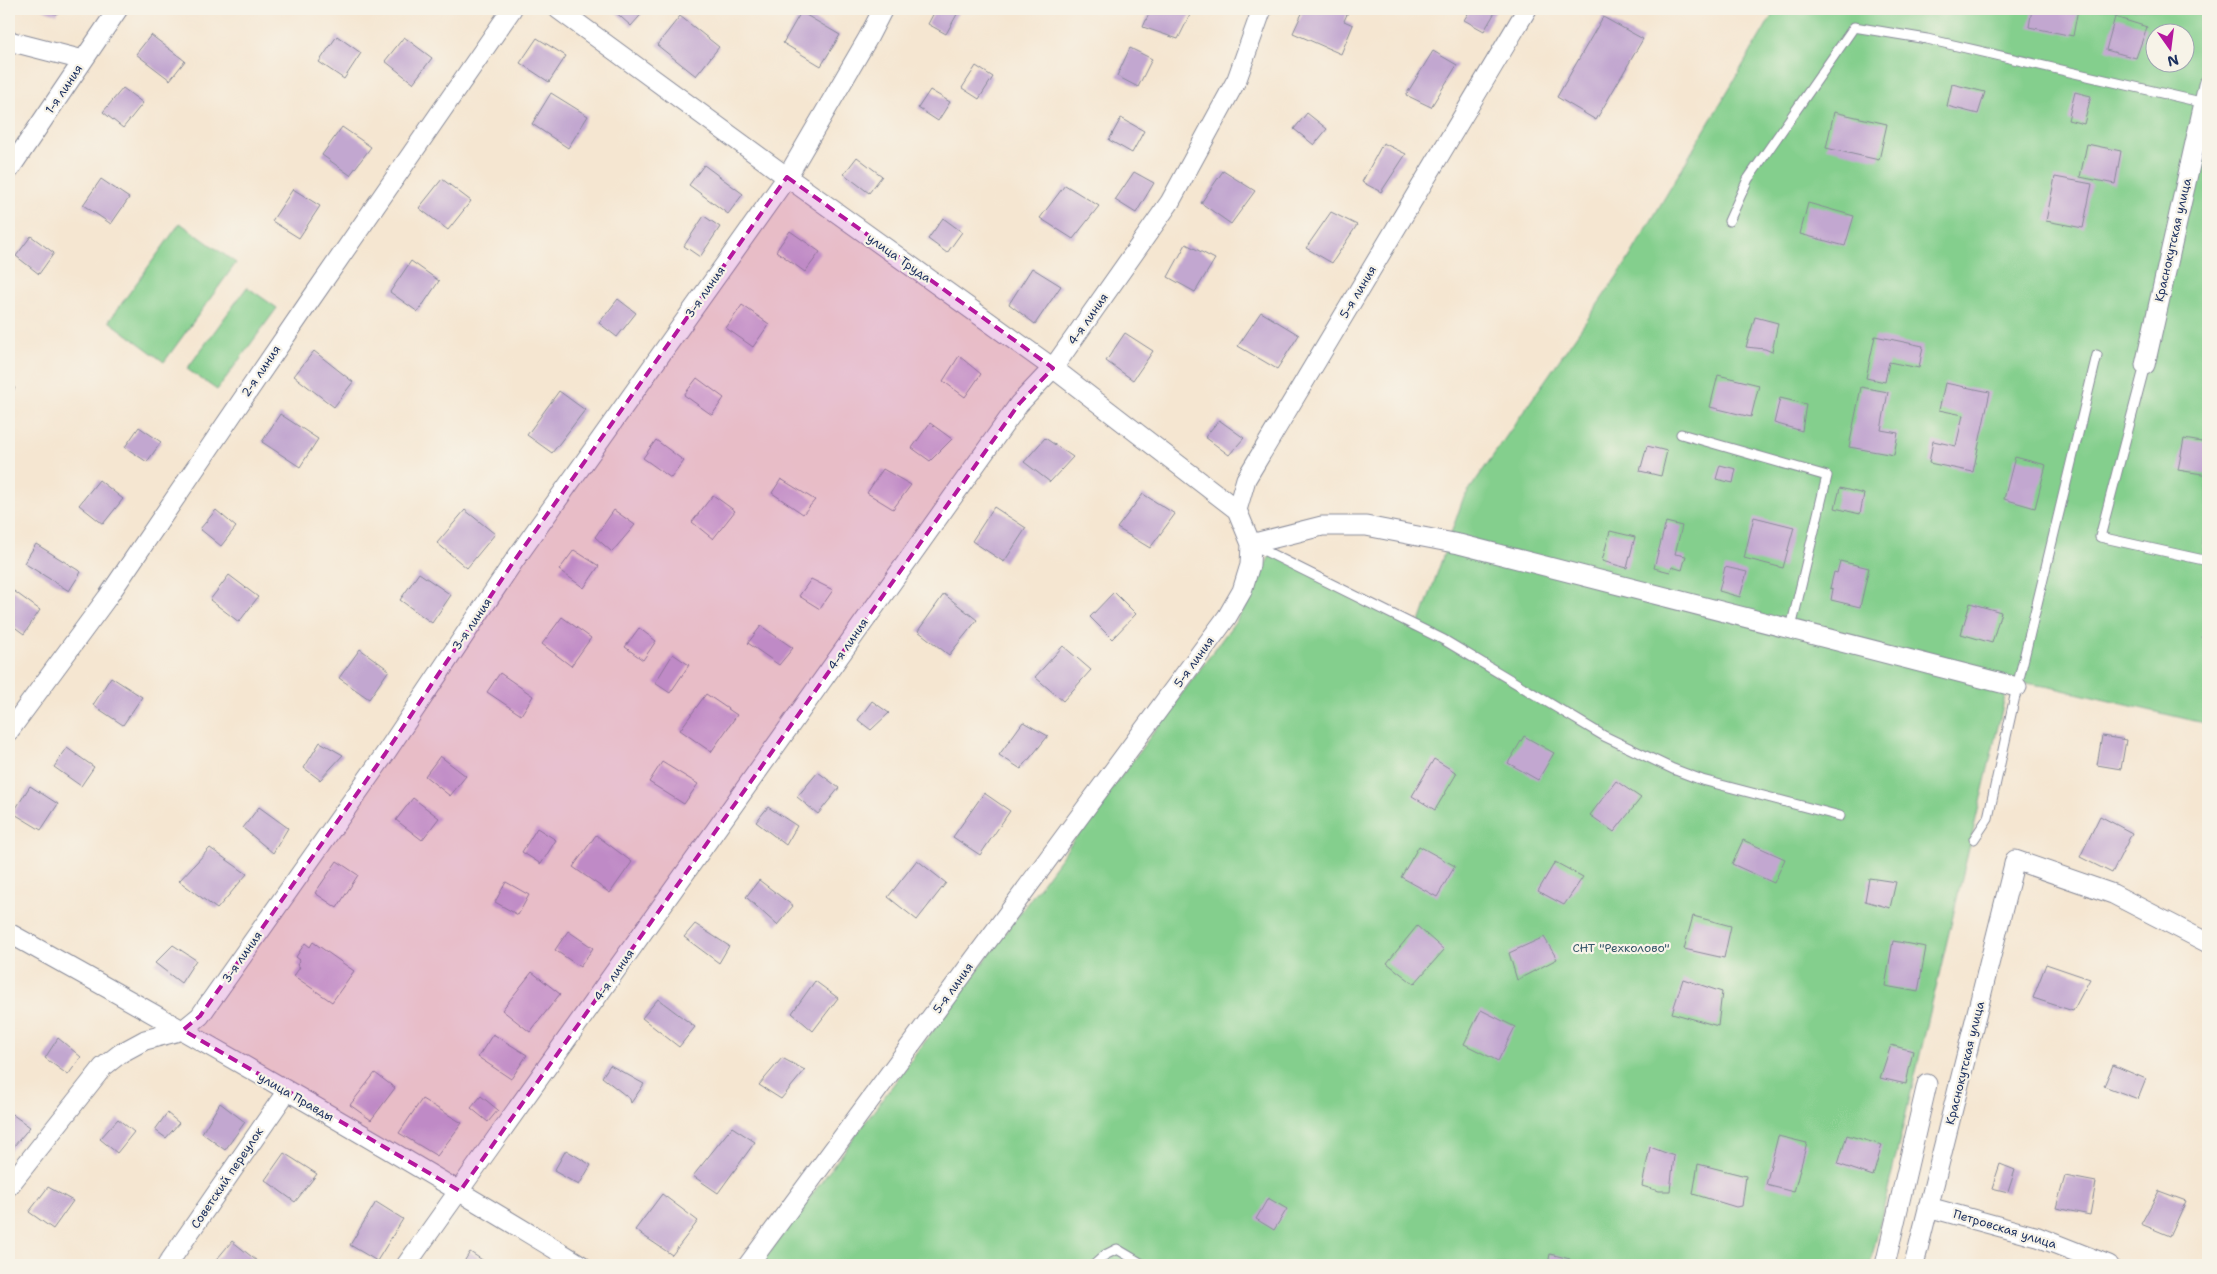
<svg xmlns="http://www.w3.org/2000/svg" width="2217" height="1274" viewBox="0 0 2217 1274" font-family="'Shantell Sans',sans-serif">
<style>
.green{fill:#84cf8d;stroke:#507f76;fill-rule:evenodd}
.building{fill:#c2a7d0}
.lines{fill:none;stroke-linecap:round;stroke-linejoin:round}
.lane-casing{stroke:#888a98;stroke-width:11}
.street-casing{stroke:#888a98;stroke-width:21}
.lane{stroke:#fff;stroke-width:9}
.street{stroke:#fff;stroke-width:19}
.marked{fill:#b5179e;fill-opacity:0.2;stroke:#b5179e;stroke-width:4;stroke-dasharray:10 6;stroke-linejoin:round}
.labels{text-anchor:middle;dominant-baseline:central;stroke-width:4.5;stroke-linejoin:round;paint-order:stroke}
.street-label{font-size:12px;fill:#1b2f5e;stroke:#f7f3e8}
.park-label{font-size:12px;fill:#35576a;stroke:#f7f3e8}
</style>
<rect width="100%" height="100%" fill="#f7f3e8"/>
<filter id="ink" filterUnits="userSpaceOnUse"><feTurbulence type="fractalNoise" baseFrequency=".02" numOctaves="2"/><feDisplacementMap in="SourceGraphic" scale="10" xChannelSelector="R" yChannelSelector="G"/><feConvolveMatrix kernelMatrix="1 2 1 2 8 2 1 2 1" color-interpolation-filters="sRGB"/></filter>
<filter id="wash" filterUnits="userSpaceOnUse"><feTurbulence type="fractalNoise" baseFrequency=".0096" numOctaves="4" result="noise"/><feDisplacementMap in="SourceGraphic" scale="20" xChannelSelector="R" yChannelSelector="G"/><feGaussianBlur stdDeviation="1.12" result="paint"/><feColorMatrix in="noise" values="0 0 0 0 0 0 0 0 0 0 0 0 0 0 0 0 0 1.4 0 .05"/><feComposite in="paint" operator="in"/></filter>
<g filter="url(#wash)">
<rect width="100%" height="100%" fill="#f5e6d1"/>
<path class="green" d="M 1776,9 L 2208,9 L 2208,519 L 2203,549 L 2208,551 L 2208,724 L 2050,687 L 2009,680 L 1870,1265 L 760,1265 L 1246,607 L 1273,549 L 1417,631 L 1463,499 L 1625,265 ZM 2154,32 L 2184,32 L 2184,62 L 2154,62 Z
M 180,223 L 236,263 L 164,362 L 109,321 Z
M 247,287 L 277,308 L 217,390 L 187,369 Z"/>
<g id="blocks">
<path class="building" d="M 42,9 L 59,9 L 57,14 Z
M 612,9 L 646,9 L 631,26 Z
M 936,9 L 960,9 L 946,34 L 928,24 Z
M 1151,9 L 1193,9 L 1178,39 L 1143,27 Z
M 1304,9 L 1313,12 L 1315,9 L 1349,10 L 1344,21 L 1353,25 L 1341,54 L 1293,33 Z
M 1471,9 L 1497,9 L 1484,31 L 1464,20 Z
M 2032,9 L 2078,9 L 2073,36 L 2029,27 Z
M 801,12 L 840,35 L 821,66 L 783,43 Z
M 680,16 L 719,47 L 696,76 L 657,45 Z
M 1603,17 L 1643,39 L 1596,120 L 1557,97 Z
M 2115,17 L 2147,27 L 2136,58 L 2106,50 Z
M 151,35 L 185,61 L 170,80 L 136,54 Z
M 337,36 L 361,53 L 344,79 L 319,62 Z
M 404,37 L 432,58 L 413,83 L 385,61 Z
M 537,38 L 566,56 L 549,82 L 520,63 Z
M 1130,48 L 1152,59 L 1138,87 L 1117,76 Z
M 1433,51 L 1457,65 L 1431,107 L 1406,95 Z
M 976,66 L 993,77 L 979,99 L 962,88 Z
M 1952,84 L 1985,92 L 1978,114 L 1947,106 Z
M 123,88 L 143,103 L 123,128 L 103,112 Z
M 930,90 L 950,102 L 938,121 L 918,108 Z
M 2075,92 L 2091,96 L 2084,124 L 2068,120 Z
M 551,93 L 588,116 L 568,148 L 532,124 Z
M 1834,112 L 1887,124 L 1879,160 L 1826,148 Z
M 1307,113 L 1327,129 L 1314,145 L 1294,129 Z
M 1121,118 L 1144,131 L 1132,153 L 1109,140 Z
M 342,127 L 371,147 L 350,175 L 322,155 Z
M 1383,143 L 1406,154 L 1381,192 L 1362,182 Z
M 2087,144 L 2121,151 L 2115,184 L 2080,177 Z
M 857,157 L 882,176 L 869,193 L 844,174 Z
M 704,165 L 743,194 L 728,214 L 689,185 Z
M 1223,171 L 1255,191 L 1231,224 L 1201,203 Z
M 1134,172 L 1154,183 L 1136,213 L 1115,200 Z
M 2055,177 L 2092,184 L 2083,228 L 2046,221 Z
M 101,179 L 129,198 L 111,224 L 83,205 Z
M 442,179 L 471,201 L 448,230 L 419,208 Z
M 1065,185 L 1099,206 L 1073,239 L 1040,218 Z
M 293,189 L 320,206 L 299,238 L 272,221 Z
M 1808,203 L 1854,216 L 1845,246 L 1800,234 Z
M 1331,212 L 1357,225 L 1332,263 L 1306,248 Z
M 704,216 L 720,227 L 700,257 L 684,246 Z
M 943,218 L 962,232 L 947,253 L 928,239 Z
M 790,231 L 820,252 L 805,272 L 776,251 Z
M 31,236 L 54,253 L 39,274 L 16,256 Z
M 1186,244 L 1215,259 L 1195,292 L 1168,277 Z
M 411,261 L 439,281 L 418,312 L 390,292 Z
M 1032,268 L 1061,286 L 1035,324 L 1009,304 Z
M 618,299 L 636,313 L 617,337 L 599,323 Z
M 742,305 L 769,324 L 753,347 L 726,328 Z
M 1261,312 L 1299,335 L 1277,369 L 1238,346 Z
M 1755,317 L 1778,323 L 1772,352 L 1765,349 L 1746,347 Z
M 1125,333 L 1153,351 L 1133,380 L 1106,361 Z
M 1875,336 L 1923,346 L 1919,368 L 1889,362 L 1885,382 L 1866,378 Z
M 314,351 L 353,382 L 334,407 L 294,376 Z
M 959,356 L 981,374 L 965,397 L 943,381 Z
M 1718,375 L 1759,385 L 1751,417 L 1710,407 Z
M 697,378 L 724,398 L 712,415 L 684,395 Z
M 1945,383 L 1990,392 L 1973,472 L 1929,463 L 1933,441 L 1956,446 L 1963,415 L 1939,410 Z
M 9,384 L 15,388 L 9,397 Z
M 1861,387 L 1888,392 L 1881,430 L 1898,433 L 1894,455 L 1849,447 Z
M 559,391 L 585,410 L 552,453 L 527,435 Z
M 1780,398 L 1806,404 L 1802,431 L 1774,423 Z
M 280,414 L 318,439 L 300,467 L 262,442 Z
M 1219,420 L 1244,438 L 1229,455 L 1205,437 Z
M 930,423 L 952,439 L 930,461 L 912,448 Z
M 139,427 L 161,442 L 147,462 L 125,447 Z
M 1045,438 L 1073,457 L 1050,482 L 1024,462 Z
M 2184,439 L 2208,443 L 2208,475 L 2178,470 Z
M 656,440 L 684,461 L 671,478 L 643,458 Z
M 1647,446 L 1667,451 L 1661,476 L 1640,471 Z
M 2015,457 L 2046,465 L 2035,508 L 2004,499 Z
M 1720,465 L 1736,469 L 1733,483 L 1716,479 Z
M 883,469 L 911,485 L 893,509 L 867,493 Z
M 781,479 L 815,500 L 803,514 L 772,493 Z
M 99,480 L 123,499 L 103,524 L 79,505 Z
M 1840,488 L 1864,494 L 1860,514 L 1835,508 Z
M 1143,494 L 1175,514 L 1150,548 L 1117,528 Z
M 713,495 L 735,511 L 713,539 L 692,522 Z
M 994,507 L 1026,528 L 1004,562 L 972,541 Z
M 216,510 L 236,527 L 221,546 L 200,529 Z
M 465,510 L 495,534 L 467,568 L 437,543 Z
M 614,510 L 635,525 L 612,552 L 595,537 Z
M 1754,517 L 1794,527 L 1783,568 L 1744,558 Z
M 1666,522 L 1682,526 L 1675,554 L 1686,556 L 1682,570 L 1672,567 L 1670,572 L 1654,568 Z
M 1610,531 L 1635,537 L 1627,568 L 1602,561 Z
M 36,544 L 81,572 L 69,591 L 24,563 Z
M 574,550 L 599,566 L 584,588 L 559,570 Z
M 1840,561 L 1869,568 L 1860,607 L 1831,600 L 1833,589 L 1830,588 L 1834,572 L 1837,573 Z
M 1725,567 L 1747,572 L 1740,597 L 1719,591 Z
M 419,573 L 451,595 L 432,623 L 400,600 Z
M 229,575 L 258,597 L 239,622 L 210,600 Z
M 811,579 L 833,590 L 820,609 L 799,596 Z
M 11,589 L 40,610 L 24,634 L 9,623 L 9,592 Z
M 1114,592 L 1136,614 L 1112,639 L 1090,617 Z
M 944,594 L 977,620 L 949,655 L 918,631 Z
M 1970,603 L 2001,612 L 1992,643 L 1961,634 Z
M 2207,614 L 2208,615 L 2208,640 L 2202,638 Z
M 562,617 L 591,638 L 571,666 L 542,644 Z
M 761,626 L 793,648 L 779,665 L 748,643 Z
M 639,628 L 656,641 L 643,660 L 625,647 Z
M 1063,646 L 1091,670 L 1063,701 L 1035,677 Z
M 360,649 L 389,670 L 369,699 L 339,678 Z
M 673,654 L 689,665 L 670,693 L 655,683 Z
M 500,673 L 533,696 L 521,715 L 487,692 Z
M 111,677 L 142,697 L 123,725 L 93,705 Z
M 706,694 L 737,715 L 711,752 L 680,730 Z
M 872,701 L 889,713 L 871,730 L 858,720 Z
M 1023,722 L 1048,736 L 1021,769 L 999,755 Z
M 1524,736 L 1554,753 L 1538,780 L 1508,763 Z
M 2102,736 L 2126,740 L 2121,769 L 2097,765 Z
M 320,742 L 343,755 L 320,780 L 304,768 Z
M 67,748 L 94,767 L 81,786 L 54,767 Z
M 440,756 L 466,776 L 450,796 L 425,776 Z
M 1434,759 L 1457,773 L 1435,810 L 1412,796 Z
M 662,762 L 698,784 L 684,804 L 649,782 Z
M 818,772 L 839,788 L 818,814 L 797,797 Z
M 1616,781 L 1641,798 L 1614,832 L 1590,815 Z
M 30,786 L 58,804 L 41,830 L 13,813 Z
M 984,793 L 1010,811 L 980,855 L 953,837 Z
M 413,798 L 439,818 L 422,840 L 396,820 Z
M 259,807 L 288,828 L 273,853 L 243,828 Z
M 768,807 L 797,826 L 786,845 L 756,822 Z
M 2100,816 L 2132,833 L 2112,873 L 2080,857 Z
M 537,828 L 556,840 L 541,864 L 522,852 Z
M 596,835 L 632,862 L 610,893 L 573,867 Z
M 1743,840 L 1785,859 L 1774,883 L 1732,864 Z
M 1419,846 L 1455,866 L 1437,897 L 1401,877 Z
M 210,848 L 247,874 L 217,909 L 179,881 Z
M 917,860 L 946,883 L 917,920 L 888,897 Z
M 337,861 L 358,875 L 337,908 L 315,893 Z
M 1555,862 L 1583,877 L 1564,905 L 1538,891 Z
M 1869,878 L 1896,882 L 1890,908 L 1865,901 Z
M 759,880 L 793,906 L 777,925 L 746,897 Z
M 506,882 L 529,895 L 518,915 L 495,902 Z
M 1693,916 L 1731,926 L 1724,958 L 1684,949 Z
M 695,924 L 729,946 L 719,963 L 684,937 Z
M 1417,926 L 1444,950 L 1414,984 L 1387,963 Z
M 568,931 L 593,948 L 580,967 L 555,950 Z
M 1544,937 L 1557,959 L 1517,980 L 1509,953 Z
M 1893,941 L 1926,947 L 1918,992 L 1885,986 Z
M 313,942 L 354,971 L 332,1002 L 294,976 L 300,967 L 297,965 L 300,960 L 296,957 L 305,943 L 310,947 Z
M 173,945 L 196,960 L 181,983 L 155,963 Z
M 2046,964 L 2090,979 L 2073,1011 L 2033,998 Z
M 532,972 L 560,994 L 530,1032 L 502,1010 Z
M 1683,979 L 1722,992 L 1718,1026 L 1672,1013 Z
M 815,981 L 838,998 L 813,1031 L 792,1013 Z
M 658,999 L 695,1027 L 679,1047 L 642,1018 Z
M 1481,1010 L 1515,1027 L 1498,1061 L 1464,1044 Z
M 493,1034 L 527,1055 L 511,1079 L 478,1057 Z
M 58,1038 L 81,1057 L 68,1075 L 45,1058 Z
M 1891,1045 L 1913,1051 L 1906,1084 L 1880,1078 Z
M 782,1058 L 805,1070 L 781,1099 L 759,1085 Z
M 610,1065 L 644,1084 L 631,1103 L 630,1099 L 602,1077 Z
M 2113,1065 L 2146,1079 L 2138,1099 L 2104,1086 Z
M 375,1073 L 395,1088 L 371,1120 L 350,1105 Z
M 481,1096 L 498,1110 L 488,1122 L 471,1108 Z
M 422,1099 L 462,1123 L 437,1156 L 399,1133 Z
M 220,1103 L 245,1122 L 225,1150 L 202,1133 Z
M 9,1112 L 30,1127 L 9,1152 Z
M 167,1113 L 179,1123 L 166,1138 L 155,1130 Z
M 118,1119 L 134,1132 L 117,1153 L 100,1139 Z
M 732,1127 L 755,1142 L 718,1193 L 693,1176 Z
M 1847,1135 L 1882,1145 L 1873,1176 L 1838,1164 Z
M 1778,1136 L 1807,1143 L 1794,1192 L 1766,1185 Z
M 1650,1147 L 1674,1156 L 1670,1191 L 1659,1191 L 1642,1186 Z
M 566,1150 L 591,1165 L 579,1185 L 554,1171 Z
M 284,1153 L 317,1174 L 295,1202 L 265,1180 Z
M 1698,1164 L 1746,1176 L 1742,1206 L 1736,1207 L 1693,1194 Z
M 2000,1164 L 2015,1170 L 2008,1192 L 1992,1188 Z
M 2065,1176 L 2096,1182 L 2090,1215 L 2056,1208 Z
M 48,1187 L 73,1201 L 53,1229 L 29,1212 Z
M 2159,1191 L 2186,1201 L 2170,1236 L 2141,1224 Z
M 662,1194 L 698,1221 L 672,1255 L 635,1230 Z
M 1268,1198 L 1287,1209 L 1274,1230 L 1256,1219 Z
M 376,1202 L 403,1219 L 377,1261 L 350,1245 Z
M 232,1241 L 262,1265 L 212,1265 Z
M 470,1252 L 490,1265 L 462,1265 Z
M 1550,1254 L 1570,1259 L 1569,1265 L 1536,1265 L 1537,1261 L 1548,1264 Z"/>
</g>
</g>
<g filter="url(#ink)">
<use href="#blocks" fill-opacity="0" stroke="#888a98" stroke-width="1"/>
<g class="lines">
<g class="lane-casing">
<path id="lane" d="M 1729,221 L 1748,179 L 1854,27 L 1927,39 L 2205,103
M 2145,365 L 2100,537 L 2208,561
M 1681,434 L 1827,476 L 1791,628
M 1253,545 L 1444,640 L 1604,736 L 1673,769 L 1702,780 L 1840,816
M 1974,839 L 1988,818 L 2017,687 L 2097,355
M 1094,1265 L 1105,1255 L 1117,1249 L 1144,1265"/>
</g>
<g class="street-casing">
<path id="street" d="M 558,9 L 787,177 L 1053,368 L 1237,510
M 9,41 L 83,60
M 9,170 L 118,9
M 2145,365 L 2208,85
M 1251,544 L 1322,526 L 1366,526 L 1459,544 L 2017,687
M 9,731 L 107,598 L 309,302 L 512,9
M 9,933 C 202,1040 393,1150 581,1265
M 9,1186 L 103,1067 L 121,1053 L 145,1040 L 183,1030 L 200,1016 L 385,754 L 514,561 L 787,177 L 868,38 L 883,9
M 1928,1207 L 2038,1237 L 2109,1265
M 167,1265 L 287,1091
M 406,1265 L 1019,404 L 1053,368 L 1170,202 L 1237,79 L 1262,9
M 748,1265 L 1227,617 L 1242,591 L 1250,565 L 1251,544 L 1237,510 L 1246,479 L 1527,9
M 1885,1265 L 1927,1084
M 1914,1265 L 2015,860 L 2113,894 L 2208,943"/>
</g>
<use href="#lane" class="lane"/>
<use href="#street" class="street"/>
</g>
</g>
<path class="marked" d="M 787,177 L 1053,368 L 1019,404 L 460,1191 L 183,1030 L 200,1016 L 385,754 L 514,561 Z"/>
<g class="labels">
<g class="street-label">
<text transform="translate(64 89) rotate(-56)">1-я линия</text>
<text transform="translate(2173 240) rotate(-77)">Краснокутская улица</text>
<text transform="translate(899 258) rotate(35)">улица Труда</text>
<text transform="translate(705 292) rotate(-55)">3-я линия</text>
<text transform="translate(1358 292) rotate(-59)">5-я линия</text>
<text transform="translate(1088 319) rotate(-55)">4-я линия</text>
<text transform="translate(261 371) rotate(-56)">2-я линия</text>
<text transform="translate(472 624) rotate(-56)">3-я линия</text>
<text transform="translate(848 644) rotate(-55)">4-я линия</text>
<text transform="translate(1194 662) rotate(-54)">5-я линия</text>
<text transform="translate(242 957) rotate(-55)">3-я линия</text>
<text transform="translate(614 975) rotate(-55)">4-я линия</text>
<text transform="translate(953 988) rotate(-54)">5-я линия</text>
<text transform="translate(1965 1063) rotate(-76)">Краснокутская улица</text>
<text transform="translate(296 1097) rotate(30)">улица Правды</text>
<text transform="translate(227 1178) rotate(-56)">Советский переулок</text>
<text transform="translate(2005 1229) rotate(17)">Петровская улица</text>
</g>
<g class="park-label">
<text x="1621" y="948">СНТ "Рехколово"</text>
</g>
</g>
<rect width="2217" height="1274" fill="none" stroke="#f7f3e8" stroke-width="30"/>
<g transform="translate(2170 48) rotate(166)"><circle r="24" fill="#f7f3e8" stroke="#9fa5b1"/>
<path d="M0-4L9 19L0 12L-9 19Z" fill="#b5179e"/>
<text y="-8" font-size="14" font-weight="bold" text-anchor="middle" fill="#1b2f5e">N</text>
</g>
</svg>
